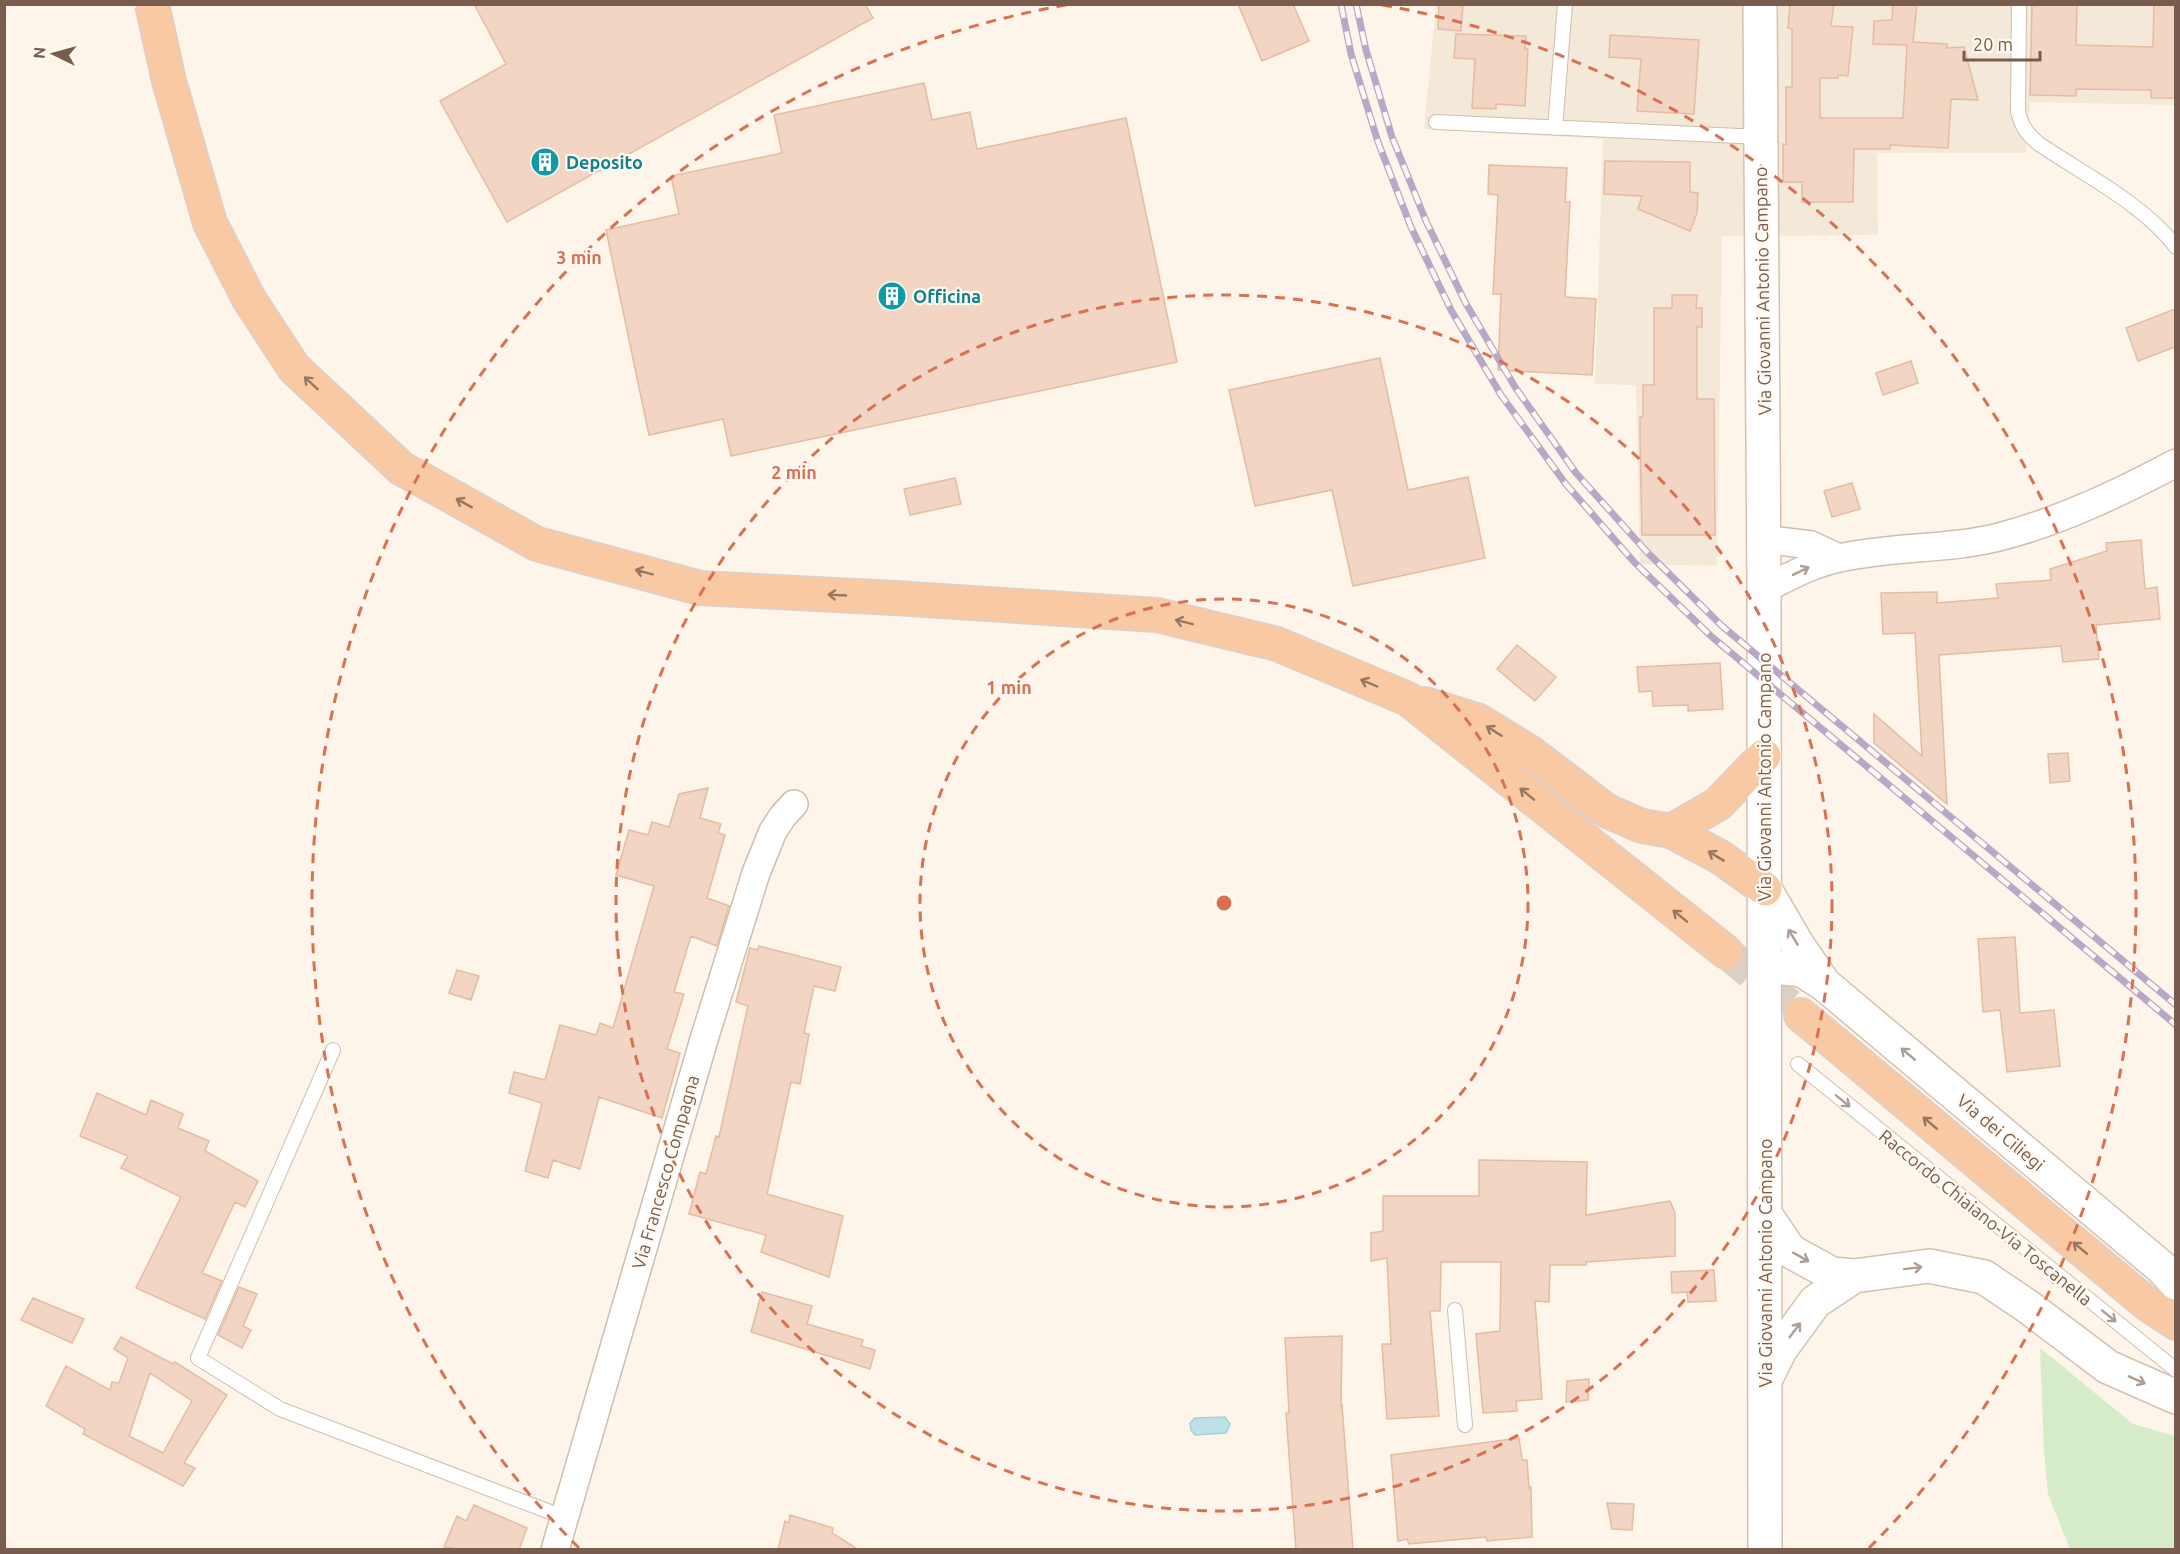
<svg xmlns="http://www.w3.org/2000/svg" width="2180" height="1554" viewBox="0 0 2180 1554" font-family="Ubuntu,sans-serif">
<style>
.residential{fill:#f4e8d9}
.green{fill:#d6ebc8}
.water{fill:#bee1e7;stroke:#a4d1d9;stroke-width:1.5}
.building{fill:#f2d5c2;stroke:#e4bca2;stroke-width:1.5;fill-rule:evenodd}
.lines{fill:none;stroke-linecap:round;stroke-linejoin:round}
.trunk-tunnel{stroke:#dccfc3;stroke-width:33;stroke-dasharray:33 16;stroke-linecap:butt}
.service-casing{stroke:#cfbeaf;stroke-width:16}
.minor-casing{stroke:#cfbeaf;stroke-width:30}
.secondary-casing{stroke:#d5c0af;stroke-width:36}
.trunk-casing{stroke:#d9d1cd;stroke-width:36}
.service{stroke:#fff;stroke-width:14}
.minor{stroke:#fff;stroke-width:27}
.secondary{stroke:#fff;stroke-width:33}
.trunk{stroke:#f8c9a3;stroke-width:33}
.rail-casing{stroke:#b9a7c8;stroke-width:7}
.rail{stroke:#fff9f1;stroke-width:4.5;stroke-dasharray:14;stroke-linecap:butt}
.trunk-bridge-casing{stroke:#d9d1cd;stroke-width:36;stroke-linecap:butt}
.trunk-bridge{stroke:#f8c9a3;stroke-width:33}
.oneway{stroke:#987762}
.oneway2{stroke:#ae9d94}
.ring{fill:none;stroke:#d97052;stroke-width:3;stroke-dasharray:10 8}
.labels{text-anchor:middle;dominant-baseline:central;stroke-width:4.5;stroke-linejoin:round;paint-order:stroke}
.culture-label{font-size:18px;font-weight:bold;fill:#0d838f;stroke:#fff9f1;text-anchor:start}
.street-label{font-size:18px;fill:#785c4d;stroke:#fff9f1}
.centre{fill:#d97052;stroke:#fff9f1;stroke-width:3}
.ring-label{font-size:18px;text-anchor:middle;font-weight:bold;fill:#d97052;stroke:#fff9f1;stroke-width:4.5;stroke-linejoin:round;paint-order:stroke}
</style>
<rect width="100%" height="100%" fill="#fdf5ea"/>
<path class="residential" d="M 1436,5 L 2175,5 L 2175,105 L 2030,102 L 2026,153 L 1877,153 L 1878,235 L 1722,236 L 1717,566 L 1640,564 L 1636,385 L 1595,384 L 1603,139 L 1424,129 Z"/>
<path class="green" d="M 2040,1348 L 2133,1424 L 2175,1436 L 2175,1549 L 2070,1549 L 2048,1494 L 2044,1451 Z"/>
<path class="water" d="M 1225,1417 L 1230,1424 L 1226,1433 L 1195,1435 L 1191,1430 L 1190,1423 L 1195,1418 Z"/>
<path class="building" d="M 474,4 L 865,4 L 873,18 L 507,222 L 440,101 L 506,64 Z
M 1238,4 L 1293,4 L 1309,41 L 1262,61 Z
M 1439,4 L 1463,4 L 1461,31 L 1438,29 Z
M 1790,4 L 1834,4 L 1831,26 L 1853,27 L 1848,76 L 1838,75 L 1838,78 L 1820,78 L 1820,118 L 1903,118 L 1907,45 L 1873,44 L 1874,21 L 1892,20 L 1893,4 L 1917,4 L 1913,42 L 1947,44 L 1947,48 L 1964,47 L 1978,100 L 1951,99 L 1948,148 L 1890,145 L 1890,149 L 1854,149 L 1853,202 L 1802,202 L 1802,182 L 1783,182 L 1783,144 L 1786,145 L 1786,87 L 1792,87 L 1792,29 L 1788,28 Z
M 2032,4 L 2077,4 L 2076,45 L 2153,47 L 2154,4 L 2175,4 L 2175,98 L 2151,98 L 2151,90 L 2076,89 L 2076,96 L 2030,95 Z
M 1456,34 L 1526,36 L 1525,49 L 1528,49 L 1525,106 L 1496,104 L 1496,109 L 1472,108 L 1475,59 L 1454,58 Z
M 1610,35 L 1699,40 L 1694,114 L 1637,111 L 1641,59 L 1609,57 Z
M 924,83 L 932,120 L 970,112 L 977,149 L 1126,118 L 1177,362 L 731,456 L 723,419 L 649,435 L 606,230 L 679,214 L 671,176 L 782,153 L 774,115 Z
M 1605,161 L 1690,162 L 1690,192 L 1698,193 L 1697,213 L 1690,231 L 1638,209 L 1642,196 L 1604,194 Z
M 1489,165 L 1567,168 L 1565,202 L 1570,202 L 1565,297 L 1596,299 L 1592,375 L 1498,370 L 1501,294 L 1493,294 L 1498,195 L 1488,194 Z
M 1672,295 L 1697,295 L 1696,308 L 1702,308 L 1702,327 L 1697,327 L 1697,399 L 1714,399 L 1715,535 L 1642,535 L 1640,438 L 1640,417 L 1643,417 L 1643,385 L 1654,385 L 1654,308 L 1672,308 Z
M 2175,309 L 2175,347 L 2138,361 L 2126,328 Z
M 1380,358 L 1408,490 L 1468,477 L 1485,558 L 1353,586 L 1332,490 L 1255,506 L 1229,390 Z
M 1911,361 L 1918,383 L 1883,395 L 1876,373 Z
M 955,478 L 961,504 L 910,515 L 904,489 Z
M 1852,483 L 1860,509 L 1832,517 L 1824,491 Z
M 2141,540 L 2145,589 L 2157,587 L 2160,619 L 2096,625 L 2099,659 L 2063,662 L 2061,646 L 1939,655 L 1947,804 L 1874,743 L 1874,714 L 1922,756 L 1915,633 L 1883,634 L 1881,593 L 1937,592 L 1937,603 L 1998,598 L 1996,584 L 2051,580 L 2050,569 L 2107,551 L 2106,543 Z
M 1517,645 L 1556,677 L 1535,701 L 1497,669 Z
M 1720,663 L 1723,709 L 1688,711 L 1688,705 L 1653,706 L 1652,691 L 1639,692 L 1637,667 Z
M 2068,753 L 2070,781 L 2050,783 L 2048,754 Z
M 708,788 L 700,818 L 721,824 L 718,833 L 725,835 L 707,898 L 729,906 L 717,946 L 691,936 L 674,992 L 684,994 L 667,1049 L 680,1053 L 662,1118 L 599,1097 L 580,1169 L 553,1160 L 548,1178 L 525,1171 L 542,1103 L 509,1093 L 514,1072 L 545,1080 L 560,1025 L 596,1035 L 600,1023 L 613,1028 L 654,886 L 616,875 L 629,830 L 648,835 L 652,822 L 669,827 L 679,794 Z
M 2015,937 L 2020,1013 L 2054,1010 L 2060,1066 L 2007,1072 L 2000,1010 L 1983,1012 L 1978,939 Z
M 759,946 L 841,967 L 835,991 L 814,986 L 804,1033 L 809,1034 L 800,1084 L 791,1082 L 767,1194 L 843,1216 L 829,1277 L 761,1252 L 766,1235 L 689,1214 L 700,1172 L 706,1174 L 716,1136 L 719,1137 L 748,1006 L 736,1002 L 750,948 L 757,950 Z
M 457,970 L 479,976 L 471,1000 L 449,993 Z
M 97,1093 L 146,1115 L 151,1100 L 183,1114 L 178,1128 L 209,1141 L 205,1151 L 258,1181 L 245,1207 L 235,1202 L 202,1273 L 222,1281 L 205,1319 L 136,1288 L 181,1197 L 121,1168 L 128,1156 L 80,1136 Z
M 1479,1160 L 1587,1162 L 1586,1215 L 1670,1201 L 1675,1213 L 1675,1256 L 1586,1262 L 1586,1265 L 1550,1265 L 1549,1302 L 1535,1301 L 1542,1399 L 1516,1401 L 1517,1411 L 1483,1413 L 1476,1334 L 1500,1331 L 1501,1262 L 1441,1262 L 1440,1311 L 1430,1311 L 1439,1416 L 1387,1419 L 1382,1344 L 1391,1344 L 1387,1258 L 1371,1261 L 1371,1233 L 1383,1231 L 1383,1196 L 1479,1196 Z
M 1714,1270 L 1716,1301 L 1688,1302 L 1687,1292 L 1672,1293 L 1671,1272 Z
M 239,1287 L 257,1294 L 243,1326 L 251,1330 L 242,1348 L 218,1335 Z
M 762,1292 L 812,1306 L 807,1324 L 863,1340 L 861,1346 L 875,1350 L 870,1369 L 751,1332 Z
M 33,1298 L 84,1319 L 72,1343 L 21,1320 Z
M 1342,1336 L 1341,1406 L 1342,1405 L 1353,1550 L 1296,1550 L 1286,1413 L 1289,1413 L 1285,1338 Z
M 121,1337 L 173,1364 L 175,1362 L 227,1395 L 184,1463 L 195,1468 L 183,1486 L 83,1434 L 85,1429 L 46,1406 L 66,1366 L 110,1390 L 112,1382 L 119,1383 L 128,1358 L 114,1349 ZM 150,1373 L 192,1401 L 163,1453 L 129,1436 Z
M 1589,1379 L 1588,1400 L 1566,1402 L 1567,1381 Z
M 1519,1438 L 1522,1460 L 1527,1460 L 1529,1488 L 1531,1487 L 1532,1537 L 1487,1541 L 1486,1537 L 1409,1544 L 1407,1539 L 1398,1541 L 1391,1455 Z
M 1607,1503 L 1634,1504 L 1632,1530 L 1612,1529 Z
M 474,1505 L 527,1528 L 519,1550 L 465,1550 L 444,1547 L 457,1516 L 466,1521 Z
M 790,1515 L 833,1528 L 832,1533 L 859,1550 L 778,1550 L 785,1521 L 789,1523 Z"/>
<g class="lines">
<path class="trunk-tunnel" d="M 1726,952 L 1801,1015"/>
<g class="service-casing">
<path id="service" d="M 2019,4 L 2018,111 C 2021,126 2027,134 2039,144 C 2082,173 2145,205 2176,247
M 1436,122 L 1761,137
M 1555,128 L 1565,4
M 333,1050 L 198,1358 L 280,1409 L 566,1518
M 1798,1064 L 2176,1370
M 1455,1310 L 1465,1425"/>
</g>
<g class="minor-casing">
<path id="minor" d="M 1764,539 L 1811,545 L 1839,558
M 1764,589 C 1789,577 1813,563 1840,558 C 1892,546 1947,550 1999,537 C 2061,521 2119,493 2176,463
M 555,1550 L 705,1036 L 756,873 L 773,831 L 783,816 L 794,804"/>
</g>
<g class="secondary-casing">
<path id="secondary" d="M 1760,4 L 1764,589 L 1765,1550
M 1766,891 L 1797,944 L 1824,984
M 1765,966 L 1802,970 L 1824,984 L 2161,1267 L 2176,1283
M 1765,1214 L 1790,1251 L 1832,1274 L 1854,1276 L 1929,1266 L 1984,1277 L 2027,1306 L 2108,1367 L 2176,1397
M 1766,1378 L 1780,1350 L 1815,1302 L 1854,1276"/>
</g>
<g class="trunk-casing">
<path id="trunk" d="M 895,598 L 1157,615 L 1277,644 L 1408,699 L 1726,952
M 1425,704 L 1479,721 L 1531,753 L 1607,811 L 1642,826 L 1671,831 L 1720,857 L 1765,889
M 1671,831 L 1718,804 L 1764,756
M 1801,1015 L 2146,1303 L 2176,1323"/>
</g>
<use href="#service" class="service"/>
<use href="#minor" class="minor"/>
<use href="#secondary" class="secondary"/>
<use href="#trunk" class="trunk"/>
<g class="rail-casing">
<path id="rail" d="M 1341,4 L 1351,54 L 1378,142 L 1411,227 L 1451,310 L 1501,395 L 1565,483 L 1635,563 L 1712,637 L 2176,1025
M 1356,4 L 1366,50 L 1392,137 L 1426,221 L 1465,302 L 1515,387 L 1576,473 L 1647,552 L 1722,626 L 2176,1005"/>
</g>
<use href="#rail" class="rail"/>
<g class="trunk-bridge-casing">
<path id="trunk-bridge" d="M 152,4 L 169,81 L 210,223 L 249,299 L 294,368 L 401,468 L 537,544 L 700,588 L 895,598"/>
</g>
<use href="#trunk-bridge" class="trunk-bridge"/>
</g>
<defs><path id="oneway-shaft" d="M-6 0H5M1.5-3L5.5 0L1.5 3" fill="none" stroke-width="1.6" stroke-linecap="round" stroke-linejoin="round" transform="scale(1.5)"/></defs>
<g class="oneway">
<use href="#oneway-shaft" transform="translate(311 383) rotate(-137)"/>
<use href="#oneway-shaft" transform="translate(464 503) rotate(-151)"/>
<use href="#oneway-shaft" transform="translate(644 572) rotate(-165)"/>
<use href="#oneway-shaft" transform="translate(837 595) rotate(-177)"/>
<use href="#oneway-shaft" transform="translate(1184 622) rotate(-166)"/>
<use href="#oneway-shaft" transform="translate(1369 683) rotate(-157)"/>
<use href="#oneway-shaft" transform="translate(1494 731) rotate(-148)"/>
<use href="#oneway-shaft" transform="translate(1527 794) rotate(-141)"/>
<use href="#oneway-shaft" transform="translate(1716 856) rotate(-149)"/>
<use href="#oneway-shaft" transform="translate(1680 916) rotate(-141)"/>
<use href="#oneway-shaft" transform="translate(1930 1123) rotate(-140)"/>
<use href="#oneway-shaft" transform="translate(2080 1248) rotate(-140)"/>
</g>
<g class="oneway2">
<use href="#oneway-shaft" transform="translate(1801 571) rotate(-26)"/>
<use href="#oneway-shaft" transform="translate(1793 937) rotate(-121)"/>
<use href="#oneway-shaft" transform="translate(1908 1054) rotate(-140)"/>
<use href="#oneway-shaft" transform="translate(1843 1101) rotate(39)"/>
<use href="#oneway-shaft" transform="translate(1801 1257) rotate(29)"/>
<use href="#oneway-shaft" transform="translate(1913 1268) rotate(-7)"/>
<use href="#oneway-shaft" transform="translate(2109 1316) rotate(39)"/>
<use href="#oneway-shaft" transform="translate(1795 1330) rotate(-53)"/>
<use href="#oneway-shaft" transform="translate(2137 1380) rotate(24)"/>
</g>
<g class="ring">
<circle cx="1224" cy="903" r="304"/>
<circle cx="1224" cy="903" r="608"/>
<path d="M579 1548A912 912 0 0 1 1066 5M1382 5A912 912 0 0 1 1869 1548"/>
</g>
<defs>
<g id="building-disc" transform="scale(1.5)"><circle r="9.5" fill="#0f9aa8" stroke="#fff9f1"/><path d="M-4-6H4V6H1V3H-1V6H-4ZM-2.5-4.3h1.7v1.8h-1.7ZM.8-4.3h1.7v1.8H.8ZM-2.5-1h1.7V.8h-1.7ZM.8-1h1.7V.8H.8Z" fill="#fff"/></g>
</defs>
<g fill-rule="evenodd">
<use href="#building-disc" x="545" y="162"/>
<use href="#building-disc" x="892" y="296"/>
</g>
<g class="labels">
<g class="culture-label">
<text x="566" y="162">Deposito</text>
<text x="913" y="296">Officina</text>
</g>
<g class="street-label">
<text transform="translate(1762 291) rotate(-91)">Via Giovanni Antonio Campano</text>
<text transform="translate(1764 777) rotate(-90)">Via Giovanni Antonio Campano</text>
<text transform="translate(2001 1132) rotate(40)">Via dei Ciliegi</text>
<text transform="translate(665 1172) rotate(-74)">Via Francesco Compagna</text>
<text transform="translate(1986 1217) rotate(39)">Raccordo Chiaiano-Via Toscanella</text>
<text transform="translate(1765 1263) rotate(-90)">Via Giovanni Antonio Campano</text>
</g>
</g>
<circle cx="1224" cy="903" r="9" class="centre"/>
<g class="ring-label">
<text x="579" y="264">3 min</text>
<text x="794" y="479">2 min</text>
<text x="1009" y="694">1 min</text>
</g>
<rect width="2180" height="1554" fill="none" stroke="#785c4d" stroke-width="12"/>
<g transform="translate(54 54) rotate(275)" stroke="#fff9f1" stroke-width="4.5" paint-order="stroke">
<path d="M0-4.5L10 22L0 15L-10 22Z" fill="#785c4d"/>
<text y="-9" font-size="16" font-weight="bold" text-anchor="middle" fill="#785c4d">N</text>
</g>
<path d="M1964 51v9h76v-9" fill="none" stroke="#785c4d" stroke-width="3"/>
<text x="1973" y="51" font-size="18" fill="#785c4d" stroke="#fff9f1" stroke-width="4.5" paint-order="stroke">20 m</text>
</svg>
